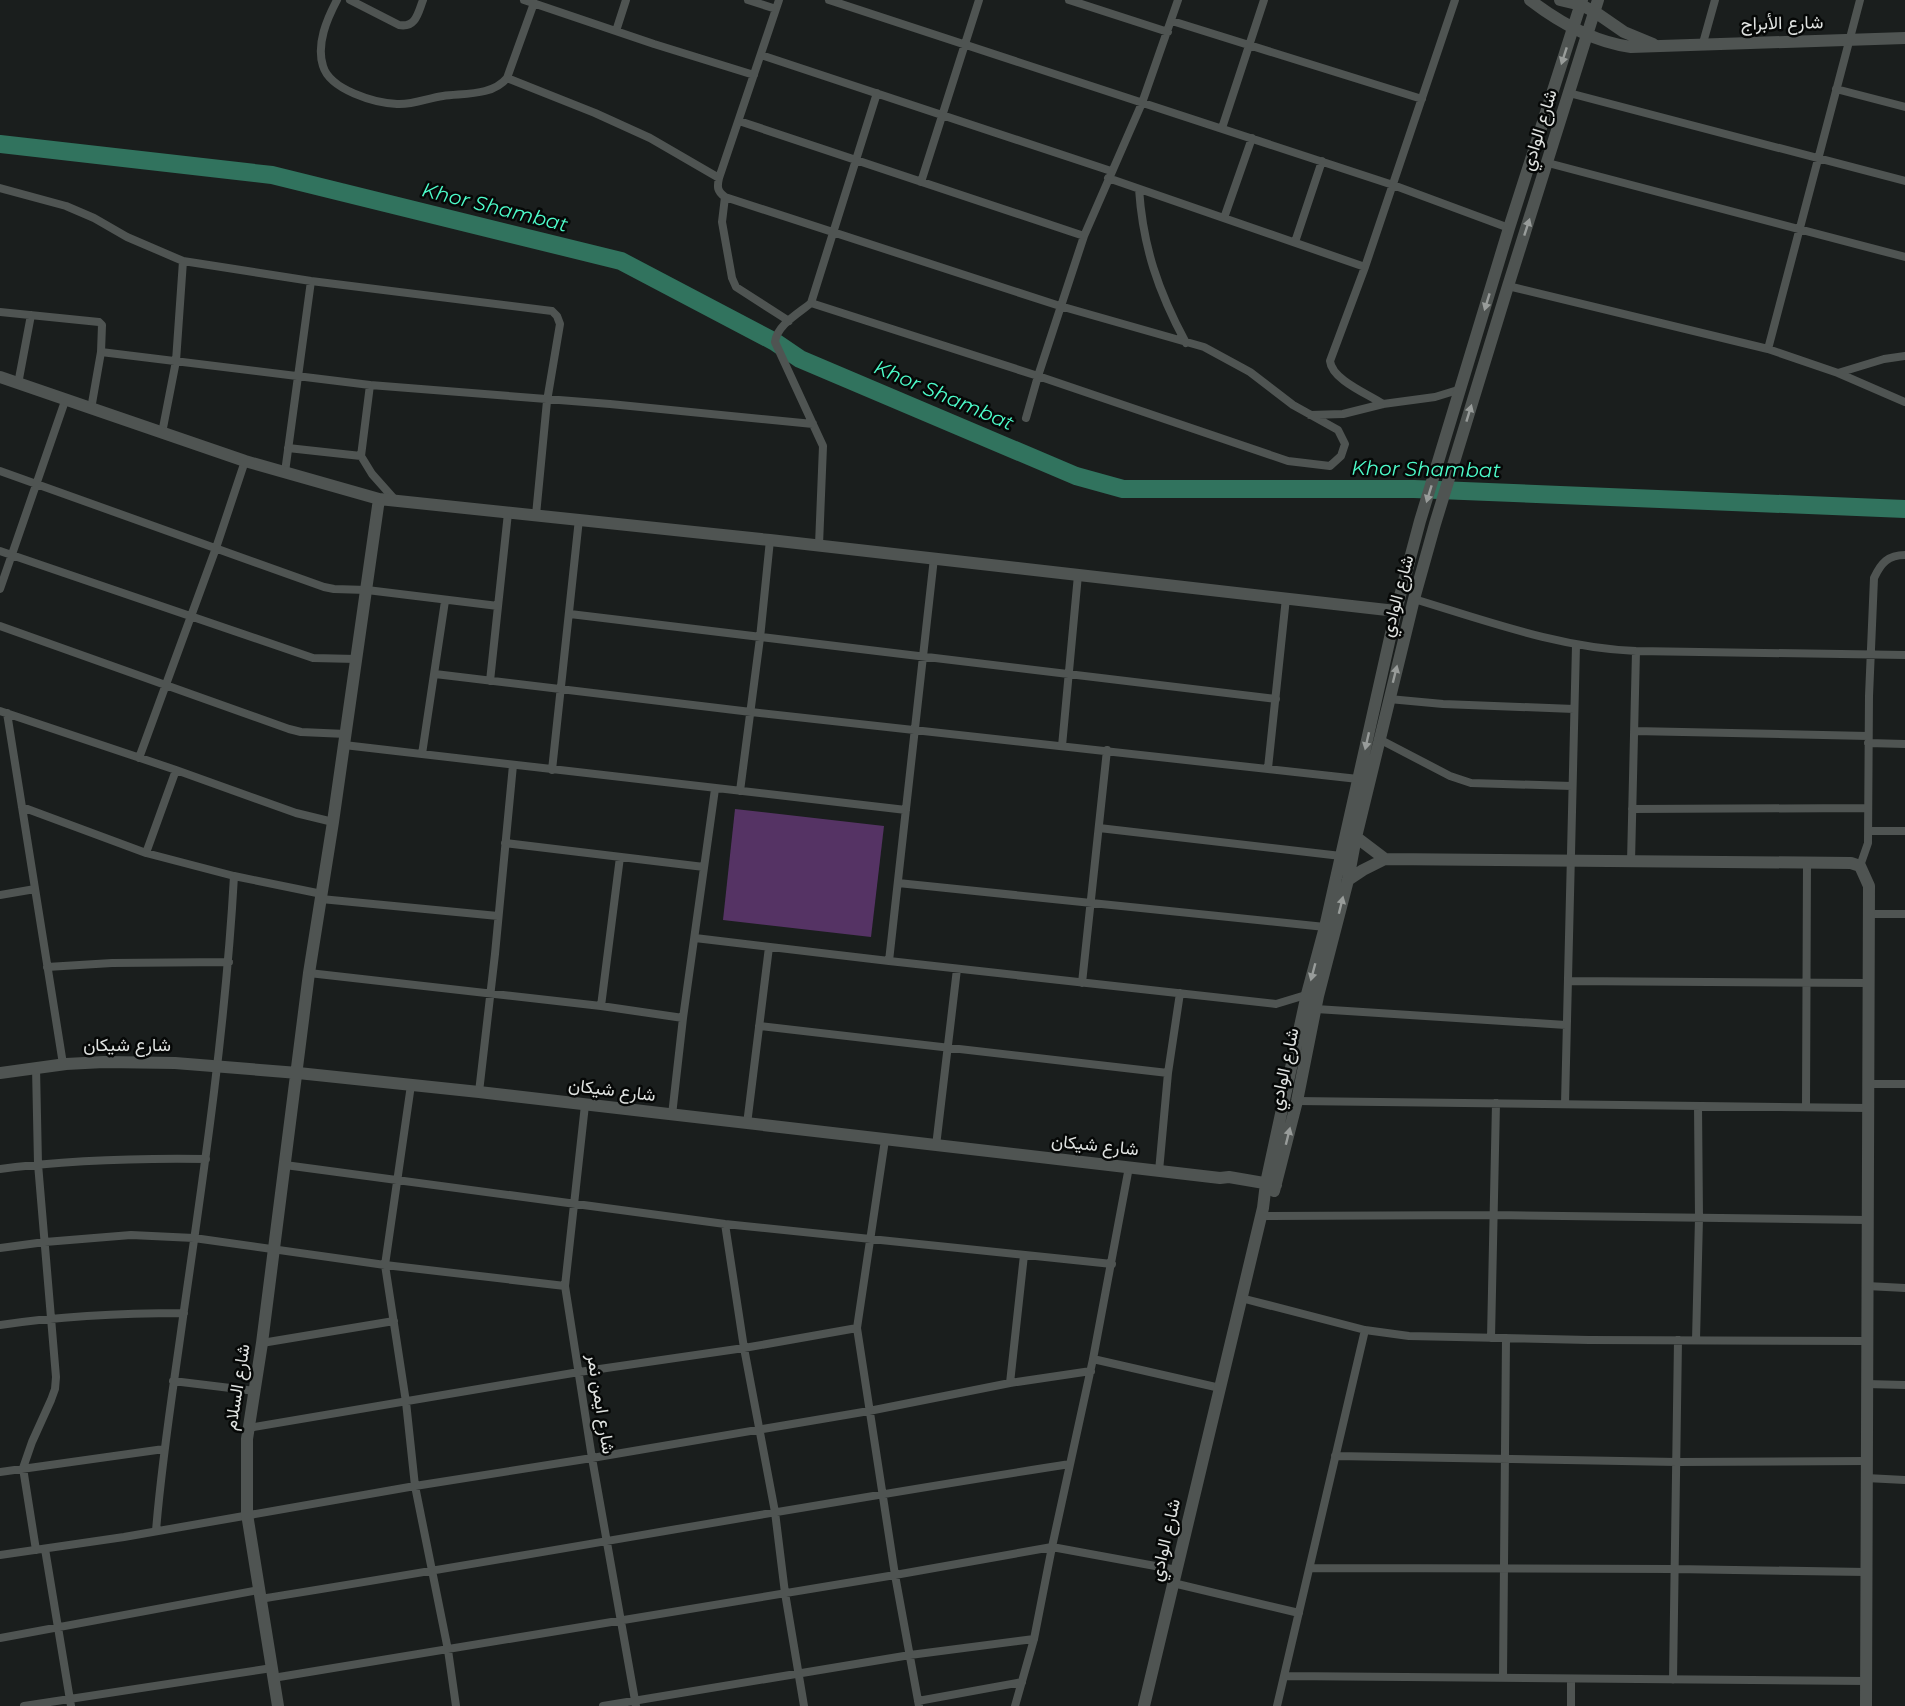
<svg xmlns="http://www.w3.org/2000/svg" width="1905" height="1706" viewBox="0 0 1905 1706" font-family="Montserrat,Vazirmatn,sans-serif">
<style>
.green{fill:#553364}
.lines{fill:none;stroke-linecap:round;stroke-linejoin:round}
.river{stroke:#31735e;stroke-width:18}
.street{stroke:#4f5452;stroke-width:8}
.secondary{stroke:#4f5452;stroke-width:12}
.oneway{fill:#989c9a}
.labels{text-anchor:middle;dominant-baseline:central;stroke-width:5;stroke-linejoin:round;paint-order:stroke}
.street-label{font-size:18px;fill:#e0e3e1;stroke:#060807}
.water-label{font-size:20px;font-style:italic;fill:#4dfcca;stroke:#060807}
</style>
<rect width="100%" height="100%" fill="#1a1e1d"/>
<path class="green" d="M 735,809 L 884,826 L 871,937 L 723,920 Z"/>
<g class="lines">
<path class="river" d="M 0,144 L 272,175 L 621,261 L 775,342 L 800,359 L 1076,476 L 1123,489 L 1414,489 L 1905,509"/>
<path class="street" d="M 337,0 C 327,19 316,44 323,66 C 330,90 375,103 397,104 C 413,105 428,98 443,96 C 464,93 492,96 507,78 L 534,3
M 350,0 L 399,25 C 416,28 418,13 423,0
M 524,0 L 654,44 L 754,75
M 748,0 L 776,9
M 779,0 L 719,178 C 717,187 717,191 725,197 L 1060,306 L 1204,347 L 1250,372 L 1293,405 L 1338,430 L 1345,444 L 1341,456 L 1330,466 L 1288,461 L 1038,376 L 811,303
M 829,0 L 1393,185 L 1509,228
M 1069,0 L 1168,32
M 1172,21 L 1422,99
M 616,31 L 626,0
M 1703,43 L 1715,0
M 761,55 L 1111,171
M 507,78 L 595,113 L 650,138 L 719,178
M 1836,89 L 1905,107
M 1569,93 L 1905,181
M 739,121 L 1084,236
M 1222,128 L 1264,0
M 1548,163 L 1905,257
M 1108,178 L 1365,267
M 921,182 L 979,0
M 0,188 L 66,206 L 94,218 L 127,237 L 183,261 L 311,281 L 552,311 L 557,316 L 560,324 L 547,401 L 536,515
M 1139,189 C 1143,247 1158,291 1186,343
M 725,197 L 722,222 L 732,278 L 736,287 L 789,321
M 1224,218 L 1252,138
M 1295,242 L 1322,161
M 1508,286 L 1768,349 L 1838,373 L 1905,402
M 0,312 L 99,322 L 102,325 L 101,352 L 91,409
M 1768,349 L 1860,0
M 101,352 L 370,385 L 610,404 L 813,424
M 1838,373 L 1884,359 L 1905,356
M 18,384 L 31,315
M 370,385 L 361,456 L 372,474 L 396,501
M 1383,404 C 1368,394 1332,380 1330,361 L 1365,267 L 1455,0
M 1310,415 L 1343,414 L 1383,404 L 1435,397 L 1461,389
M 1026,418 L 1038,376 L 1084,236 L 1142,103 L 1178,0
M 162,433 L 176,361 L 183,261
M 288,448 L 361,456
M 0,471 L 324,587 L 334,589 L 367,590 L 498,606
M 285,472 L 311,281
M 819,545 L 823,446 L 775,342 C 777,325 799,313 811,303 L 877,93
M 0,551 L 313,658 L 356,659
M 0,589 L 65,401
M 1414,599 C 1487,621 1560,648 1636,651 L 1905,655
M 570,614 L 1276,699
M 0,626 L 289,729 L 301,732 L 346,734
M 435,674 L 751,712 L 1358,779
M 490,681 L 508,513
M 1389,699 L 1443,704 L 1574,709
M 0,711 L 176,770 L 296,813 L 333,822
M 7,713 L 63,1064
M 1634,731 L 1868,736
M 1379,739 L 1450,776 L 1471,783 L 1572,786
M 1868,743 L 1905,744
M 344,745 L 906,810
M 1062,746 L 1078,575
M 422,754 L 445,601
M 139,758 L 216,548 L 245,461
M 1268,768 L 1286,598
M 552,770 L 579,519
M 740,791 L 760,638 L 770,540
M 22,807 L 146,853 L 234,876 L 322,894
M 1632,809 L 1868,808
M 1099,828 L 1341,856
M 1868,831 L 1905,831
M 505,843 L 704,867
M 146,853 L 176,770
M 1631,862 L 1636,651
M 1860,866 L 1868,843 L 1869,696 L 1874,578 C 1881,563 1888,555 1905,555
M 898,883 L 1325,927
M 0,895 L 35,889
M 321,899 L 498,916
M 1869,914 L 1905,914
M 695,938 L 889,961 L 1276,1004 L 1309,994
M 889,961 L 934,558
M 47,967 L 112,963 L 229,962
M 309,973 L 601,1006 L 683,1018
M 1568,981 L 1869,983
M 1082,983 L 1107,750
M 601,1006 L 620,857
M 1316,1009 L 1566,1025
M 759,1026 L 1168,1073
M 36,1067 L 38,1164 L 56,1377 L 55,1389 L 51,1400 L 32,1442 L 23,1468 L 36,1550
M 1868,1084 L 1905,1084
M 411,1085 L 385,1265 L 406,1402 L 415,1486 L 448,1650 L 456,1706
M 479,1092 L 495,954 L 513,765
M 1297,1101 L 1868,1108
M 1565,1104 L 1576,645
M 585,1105 L 565,1286 L 592,1458 L 636,1706
M 1806,1107 L 1807,863
M 672,1115 L 683,1018 L 715,789
M 747,1124 L 769,947
M 885,1140 L 857,1328 L 895,1575 L 919,1706
M 936,1146 L 957,969
M 285,1165 L 725,1224 L 1112,1264
M 0,1169 C 69,1160 137,1158 206,1159
M 1159,1171 L 1168,1073 L 1180,993
M 1261,1216 L 1493,1215 L 1867,1220
M 725,1224 L 744,1348 L 775,1512 L 785,1593 L 804,1706
M 0,1248 L 45,1242 L 131,1235 L 194,1238 L 385,1265 L 565,1286
M 1867,1286 L 1905,1288
M 1241,1298 L 1365,1330 L 1409,1336 L 1589,1340 L 1867,1341
M 0,1325 C 61,1316 122,1313 184,1313
M 1491,1338 L 1496,1103
M 1696,1340 L 1699,1218 L 1698,1106
M 262,1343 L 394,1321
M 1093,1359 L 1220,1388
M 173,1381 L 255,1391
M 1010,1383 L 1024,1255
M 1866,1384 L 1905,1385
M 248,1428 L 579,1372 L 744,1348 L 857,1328
M 1335,1456 L 1677,1462 L 1867,1461
M 0,1472 L 164,1449
M 1866,1478 L 1905,1480
M 156,1531 C 162,1456 174,1384 184,1310 C 205,1165 226,1021 234,876
M 45,1549 L 71,1706
M 0,1555 L 124,1537 L 415,1486 L 592,1458 L 869,1411 L 1010,1383 L 1091,1371
M 1310,1568 L 1674,1569 L 1866,1572
M 1173,1583 L 1299,1613
M 260,1599 C 530,1556 799,1506 1070,1464
M 0,1638 L 259,1590
M 1284,1676 L 1866,1681
M 273,1678 L 895,1575 L 1052,1547 L 1177,1570
M 1503,1678 L 1506,1338
M 1673,1680 L 1678,1340
M 918,1701 L 1022,1682
M 24,1706 L 272,1668
M 603,1706 L 910,1655 L 1034,1639
M 1015,1706 L 1034,1639 L 1052,1547 L 1093,1359 L 1129,1167
M 1277,1706 L 1365,1330
M 1571,1706 L 1571,1679"/>
<path class="secondary" d="M 1530,0 C 1560,23 1593,42 1631,47 L 1905,38
M 1560,0 L 1581,5 L 1595,12 L 1624,32 L 1653,44
M 0,377 L 245,461 L 379,499 L 770,540 L 1396,611
M 1356,837 L 1385,859
M 1348,880 L 1363,870 L 1385,859 L 1851,863 L 1860,866 L 1869,886 L 1866,1706
M 0,1073 L 66,1064 L 104,1062 L 175,1063 L 298,1073 L 479,1092 L 1220,1178 L 1229,1177 L 1276,1185
M 1274,1191 L 1297,1101 L 1318,996 L 1348,880 L 1356,837 L 1414,599 L 1435,524 L 1508,286 L 1598,0
M 278,1706 L 247,1514 L 247,1439 L 262,1343 L 309,973 L 333,822 L 379,499
M 1144,1706 L 1263,1208 L 1266,1183 L 1307,994 L 1325,927 L 1396,611 L 1420,521 L 1509,228 L 1582,0"/>
</g>
<defs><path id="oneway-solid" d="M-6-.8H1V-3.2L6.5 0L1 3.2V.8H-6Z" transform="scale(1.5)"/></defs>
<g class="oneway">
<use href="#oneway-solid" transform="translate(1564 56) rotate(108)"/>
<use href="#oneway-solid" transform="translate(1527 227) rotate(-72)"/>
<use href="#oneway-solid" transform="translate(1487 302) rotate(107)"/>
<use href="#oneway-solid" transform="translate(1469 413) rotate(-73)"/>
<use href="#oneway-solid" transform="translate(1429 494) rotate(107)"/>
<use href="#oneway-solid" transform="translate(1395 674) rotate(-76)"/>
<use href="#oneway-solid" transform="translate(1367 741) rotate(103)"/>
<use href="#oneway-solid" transform="translate(1341 905) rotate(-76)"/>
<use href="#oneway-solid" transform="translate(1313 972) rotate(105)"/>
<use href="#oneway-solid" transform="translate(1288 1136) rotate(-76)"/>
</g>
<g class="labels">
<g class="street-label">
<text transform="translate(1782 23) rotate(-1)">شارع الأبراج</text>
<text transform="translate(1539 130) rotate(-73)">شارع الوادي</text>
<text transform="translate(1397 596) rotate(-75)">شارع الوادي</text>
<text x="127" y="1045">شارع شيكان</text>
<text transform="translate(1284 1069) rotate(-78)">شارع الوادي</text>
<text transform="translate(612 1090) rotate(7)">شارع شيكان</text>
<text transform="translate(1095 1145) rotate(6)">شارع شيكان</text>
<text transform="translate(237 1387) rotate(-81)">شارع السلام</text>
<text transform="translate(601 1404) rotate(81)">شارع ايمن نمر</text>
<text transform="translate(1165 1540) rotate(-77)">شارع الوادي</text>
</g>
<g class="water-label">
<text transform="translate(495 207) rotate(14)">Khor Shambat</text>
<text transform="translate(944 395) rotate(23)">Khor Shambat</text>
<text transform="translate(1426 469) rotate(1)">Khor Shambat</text>
</g>
</g>
</svg>
